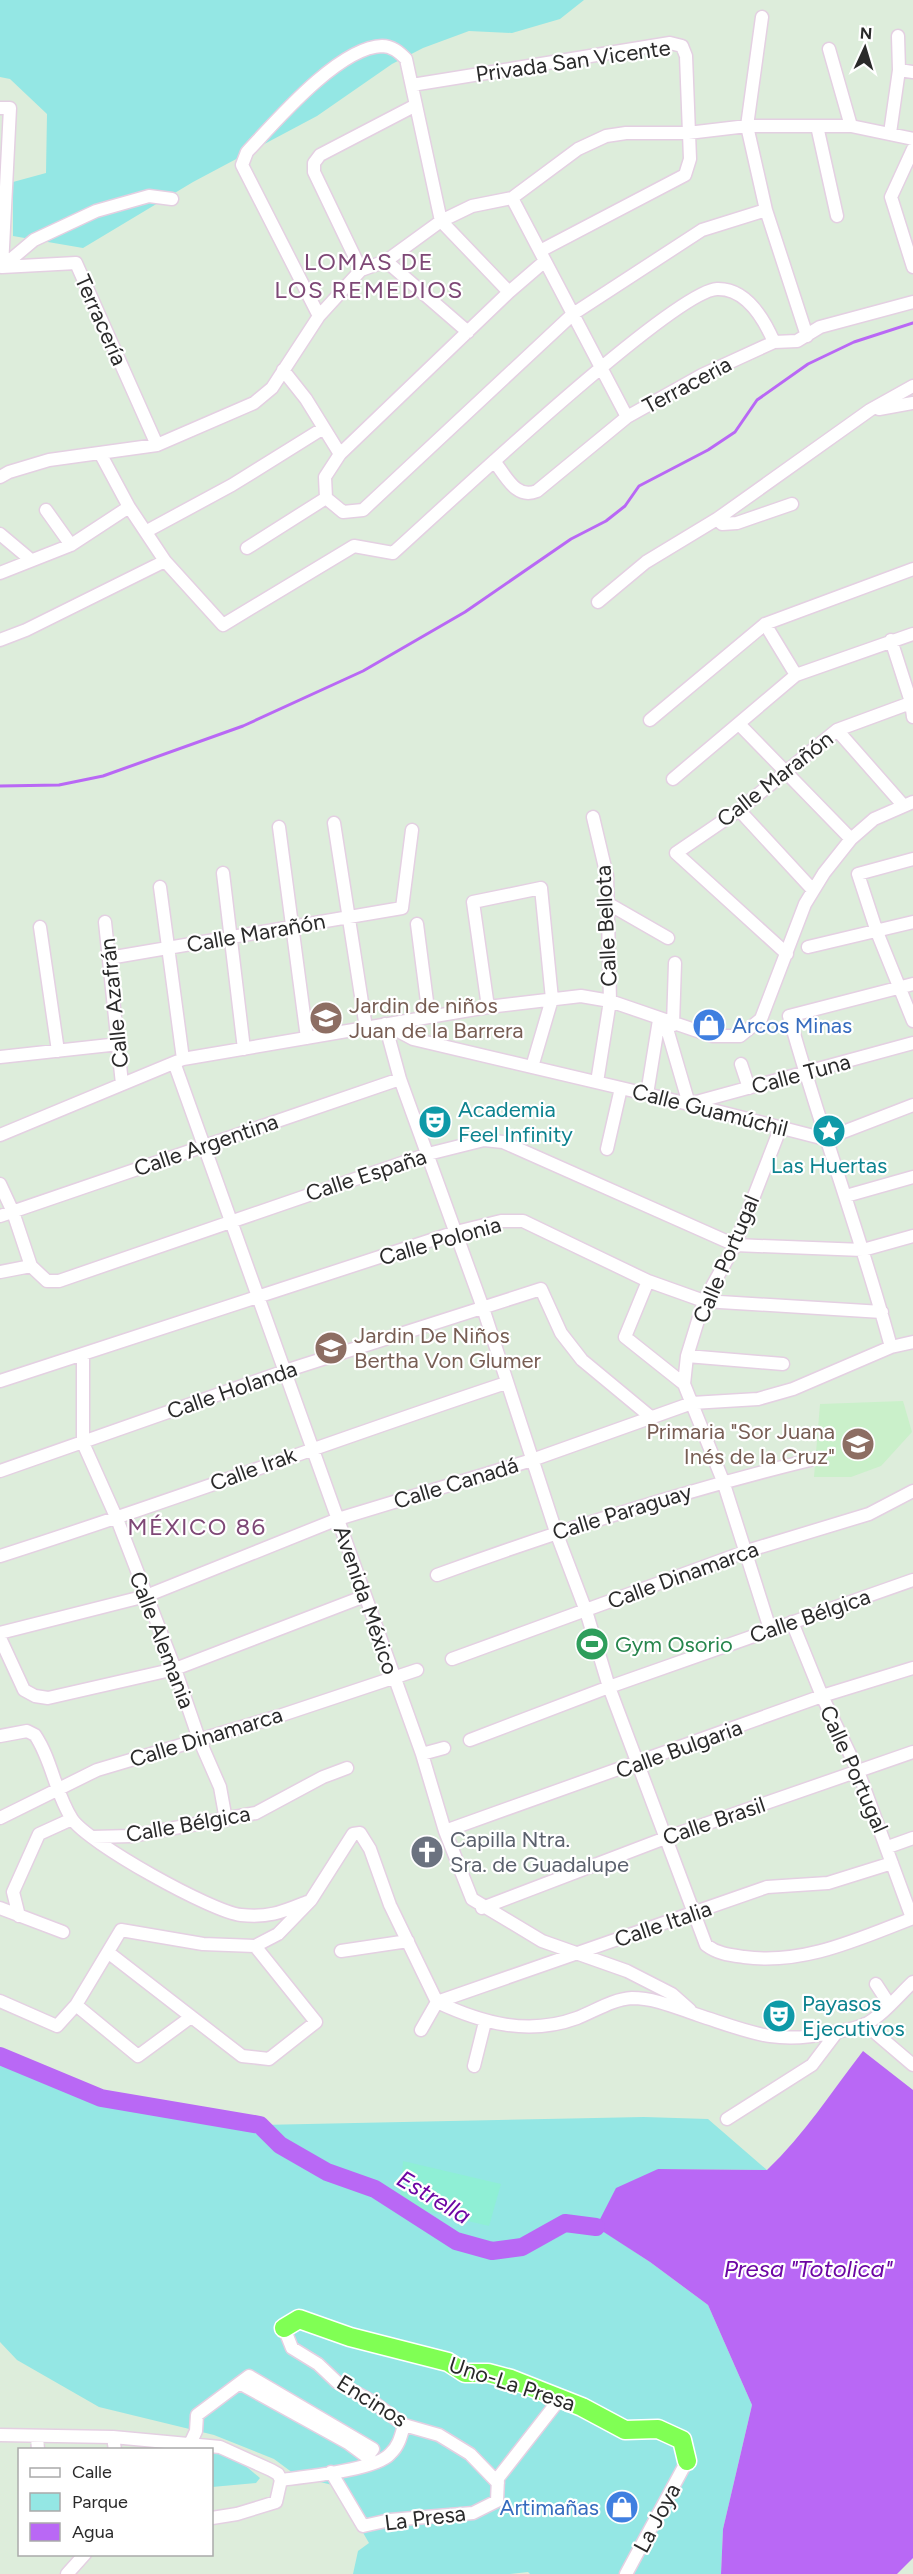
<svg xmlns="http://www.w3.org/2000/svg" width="913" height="2574" viewBox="0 0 913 2574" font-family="Figtree,sans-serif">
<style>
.education{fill:#caf0ca}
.green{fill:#94e7e4}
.pitch{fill:#8fefd5}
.water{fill:#b968f5}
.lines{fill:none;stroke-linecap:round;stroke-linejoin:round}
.stream{stroke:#b968f5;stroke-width:3}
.river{stroke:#b968f5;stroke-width:18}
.minor-casing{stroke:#e4d0e2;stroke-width:15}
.highway-casing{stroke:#fff;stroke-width:21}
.minor{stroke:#fff;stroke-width:12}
.highway{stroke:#80ff54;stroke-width:18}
.labels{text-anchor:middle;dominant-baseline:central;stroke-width:4.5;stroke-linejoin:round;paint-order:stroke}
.street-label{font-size:22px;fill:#2a2a2a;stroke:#fff}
.education-label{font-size:22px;fill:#785e54;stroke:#fff;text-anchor:start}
.shop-label{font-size:22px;fill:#366cbe;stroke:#fff;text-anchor:start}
.culture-label{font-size:22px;fill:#0d838f;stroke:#fff;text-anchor:start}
.leisure-label{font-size:22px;fill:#27864d;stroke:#fff;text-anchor:start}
.worship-label{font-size:22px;fill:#5b616d;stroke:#fff;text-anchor:start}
.neighbourhood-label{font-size:24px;letter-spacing:1.5px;fill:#7e4876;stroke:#fff}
.water-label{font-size:24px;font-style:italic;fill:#6c06a3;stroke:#fff}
</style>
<rect width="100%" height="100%" fill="#ddeddb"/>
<path class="education" d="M 903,1401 L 912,1432 L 881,1466 L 851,1477 L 814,1477 L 820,1404 Z"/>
<path class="green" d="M 0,0 L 584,0 L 560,19 L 512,33 L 469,31 L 423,48 L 392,64 L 317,116 L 193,182 L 83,248 L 13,236 L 13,182 L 46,173 L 47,114 L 10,79 L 0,77 Z
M 0,2056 L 101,2098 L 260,2125 L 644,2117 L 708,2119 L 767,2170 L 658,2169 L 596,2226 L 650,2262 L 708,2305 L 752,2405 L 723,2529 L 721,2574 L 530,2574 L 528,2572 L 510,2574 L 353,2574 L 358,2551 L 369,2543 L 336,2486 L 297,2476 L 274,2459 L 214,2435 L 99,2407 L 17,2360 L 0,2342 Z
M 212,2451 L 241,2462 L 260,2478 L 256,2483 L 212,2487 Z"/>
<path class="pitch" d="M 403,2161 L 501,2184 L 489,2226 L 400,2205 Z"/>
<path class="water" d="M 863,2051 L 913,2090 L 913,2558 L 897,2574 L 721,2574 L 723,2529 L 752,2405 L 708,2305 L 650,2262 L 596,2227 L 616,2188 L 658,2169 L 767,2170 C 804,2135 832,2091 863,2051 Z"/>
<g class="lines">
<path class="stream" d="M 0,786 L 59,785 L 103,776 L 243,726 L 363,671 L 465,612 L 571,539 L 606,521 L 625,506 L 639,486 L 708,450 L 735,432 L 757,400 L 808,364 L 854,342 L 913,323"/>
<path class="river" d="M 0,2056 L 101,2098 L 260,2125 L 280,2145 L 327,2172 L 375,2189 L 456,2241 L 492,2251 L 522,2247 L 565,2223 L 596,2227"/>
<g class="minor-casing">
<path id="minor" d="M 762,17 L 747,126 L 766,210 L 807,336
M 829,49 L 851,126
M 899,70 L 913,72
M 412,85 L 670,43 L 682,46 L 686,56 L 690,159 L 685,175 L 540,251
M 0,108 L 10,108 L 2,267
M 817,126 L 837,216
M 890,133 L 899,70 L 898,36
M 913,149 L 891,197 L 913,267
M 512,198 L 627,417
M 386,261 L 468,332
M 545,261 L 509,292 L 340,454 L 325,477 L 326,498 L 343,512 L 363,510 L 573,314 L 702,230 L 766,210
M 2,267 L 76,263 L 157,445
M 2,267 L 34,240 L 96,211 L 149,196 L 172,199
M 361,270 L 314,172 L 314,163 L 320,155 L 416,105
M 319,316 L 242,165 L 247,152 C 276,121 339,47 382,46 C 392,46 399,52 406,59 L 441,221 L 509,292
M 283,370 L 306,399 L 340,454
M 879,409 L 913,403
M 100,453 L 129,507 L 165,561 L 223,625 L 354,546 L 393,553 C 439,512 673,291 717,289 C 746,288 764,319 774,342
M 494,461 C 506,476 516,500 537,491 L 627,417 L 702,375 L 774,342 L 797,341 L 820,327 L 913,302
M 0,477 L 9,472 L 49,460 L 157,445 L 254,403 L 272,388 L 319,316 L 361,270 L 386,261 L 441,221 L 472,206 L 512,198 L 578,149 L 606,136 L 626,133 L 688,133 L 747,126 L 851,126 L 913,139
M 46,510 L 71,545
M 717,519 L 722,524 L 737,523 L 792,504
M 147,531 L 232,485 L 322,429
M 0,534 L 31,560
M 247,548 L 326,498
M 0,573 L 71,545 L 129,507
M 598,602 L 646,562 L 717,519 L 870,410 L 913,386
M 765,624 L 796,675
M 0,640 L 26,630 L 165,561
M 891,640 L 911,702 L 913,717
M 650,720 L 765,624 L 913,569
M 739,724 L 851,839
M 837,730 L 903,805
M 673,779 L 796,675 L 913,634
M 739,810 L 812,889
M 593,817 L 607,876 L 610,1001 L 597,1082
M 334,823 L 366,1028
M 279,827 L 307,1038
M 913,859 L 858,874 L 877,932 L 913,1021
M 223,873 L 244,1049
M 160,887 L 183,1059
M 607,903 L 668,938
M 105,922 L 122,1084
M 417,924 L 429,1017
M 40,927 L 58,1051
M 808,947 L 913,922
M 787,954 L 676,853 L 739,810 L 837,730 L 913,702
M 109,958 L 402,908 L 412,830
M 488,1007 L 473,902 L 541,888 L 552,999 L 532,1067
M 665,1022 L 689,1104 L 913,1043
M 385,1024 L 400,1079 L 483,1308 L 556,1532 L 586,1611 L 609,1687 L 706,1945 C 718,1954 729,1955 744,1957 C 804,1965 858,1939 913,1918
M 385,1024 L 413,1039 L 689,1104 L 825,1139
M 673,1025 L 675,963
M 0,1057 L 119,1044
M 741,1064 L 749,1088
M 175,1065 L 422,1754 L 445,1831 L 472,1899 L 542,1941 L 627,1971 L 672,1994 L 690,2010
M 647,1094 L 659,1020
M 0,1135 L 183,1059 L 488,1007 L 581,996 L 610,1001 L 712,1036 L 740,1036 L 761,1019 L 805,904 L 824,873 L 851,839 L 874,819 L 913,802
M 825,1139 L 913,1105
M 607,1149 L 621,1088
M 0,1184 L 13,1212 L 31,1266 L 47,1281 L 59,1281 L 428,1154 L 484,1140 L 503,1142 L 735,1245 L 863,1250 L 913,1236
M 846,1196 L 913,1177
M 0,1216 L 400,1079
M 0,1272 L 31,1266
M 648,1281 L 625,1337 L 684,1384
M 891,1347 C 861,1236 820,1128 789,1016 L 913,984
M 83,1355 L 83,1443 L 117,1519 L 175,1669 L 199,1739 L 220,1787 L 226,1820
M 687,1356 L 783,1364
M 0,1381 L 456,1232 L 501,1221 L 523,1221 L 648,1281 L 704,1301 L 882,1312
M 0,1471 L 285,1371 L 541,1289 L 561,1333 L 582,1360 L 652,1418
M 0,1556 C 170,1502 337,1439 506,1383
M 437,1575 C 560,1530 683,1491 810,1460
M 792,1622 L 822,1696 L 858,1771 L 912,1918
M 770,1629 L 723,1481 L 684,1384 L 687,1356 L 704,1301 L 735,1245 L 780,1129
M 0,1633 L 146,1596 L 338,1519 L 532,1460 L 692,1403 L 758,1399 L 793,1389 L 891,1347 L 913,1342
M 0,1638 L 24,1690 L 35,1696 L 48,1698 L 175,1669 L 365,1596
M 452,1659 L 747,1551 L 869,1514 L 913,1491
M 0,1736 L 27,1731 L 35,1735 C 52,1760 55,1793 72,1819 C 88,1843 212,1912 241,1915 C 269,1918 282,1912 307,1902
M 470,1740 L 609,1687 L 913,1580
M 422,1754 L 444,1748
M 0,1818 L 97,1770 L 279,1716 L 417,1670
M 445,1831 L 822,1696 L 913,1668
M 92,1837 L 131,1836 L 256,1813 L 323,1777 L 347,1768
M 888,1847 L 913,1838
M 0,1908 L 63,1932
M 482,1908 L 668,1837 L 913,1752
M 19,1916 L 13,1892 L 39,1834 L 72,1819
M 341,1951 L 408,1941
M 109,1953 L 242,2056 L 269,2059 L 316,2022 L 255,1946
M 876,1984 L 889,2004
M 0,2001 L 57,2026 L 76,2005 L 121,1930 L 203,1944 L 255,1946 L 278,1934 L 311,1900 L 353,1834 L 360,1833 L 370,1849 L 390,1905 L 437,2002 C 482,2023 528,2036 577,2018 C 595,2011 613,1999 632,1998 C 655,1998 677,2008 698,2015 C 750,2032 775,2045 830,2033 C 841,2031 855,2029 866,2024 C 883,2015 899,1995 913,1982
M 437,2002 L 767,1887 L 828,1883 L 892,1863
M 76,2005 L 138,2056 L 191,2017
M 865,2024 L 913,2065
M 421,2030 L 437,2002
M 474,2066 L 485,2022
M 727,2119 L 812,2065 L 837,2032
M 284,2328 L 292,2348 L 318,2364 L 337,2382 L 373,2402 L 404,2425 L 439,2435 L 470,2454 L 498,2483
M 0,2435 L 113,2437 L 220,2447 L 271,2470 L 278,2474 L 281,2480
M 37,2436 L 38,2450
M 113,2437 L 115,2450
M 190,2444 L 196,2431 L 197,2415 L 249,2376 L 373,2449 L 367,2457 L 348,2443 L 241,2384
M 331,2472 L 363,2526 L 390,2520 L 473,2513 L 497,2501 L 498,2478 L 559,2400
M 281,2480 C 304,2477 376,2470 390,2454 C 399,2446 401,2436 404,2425
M 212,2518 L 237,2514 L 276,2502 L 281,2480
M 67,2574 L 85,2554
M 626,2574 L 687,2461"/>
</g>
<g class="highway-casing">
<path id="highway" d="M 284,2328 L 299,2319 L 350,2337 L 448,2362 L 465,2373 L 488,2373 L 511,2379 L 582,2407 L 625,2430 L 658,2429 L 682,2440 L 687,2461"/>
</g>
<use href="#minor" class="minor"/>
<use href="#highway" class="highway"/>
</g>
<defs>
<g id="school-disc" transform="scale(1.725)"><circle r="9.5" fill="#8d6e63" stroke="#fff"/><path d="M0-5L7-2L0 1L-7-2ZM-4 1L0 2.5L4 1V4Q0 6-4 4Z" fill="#fff"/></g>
<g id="shop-disc" transform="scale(1.725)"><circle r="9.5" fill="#3f7fe0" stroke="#fff"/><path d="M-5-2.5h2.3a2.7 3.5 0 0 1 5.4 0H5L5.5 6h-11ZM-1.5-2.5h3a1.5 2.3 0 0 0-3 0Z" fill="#fff"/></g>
<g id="theatre-disc" transform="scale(1.725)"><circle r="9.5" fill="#0f9aa8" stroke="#fff"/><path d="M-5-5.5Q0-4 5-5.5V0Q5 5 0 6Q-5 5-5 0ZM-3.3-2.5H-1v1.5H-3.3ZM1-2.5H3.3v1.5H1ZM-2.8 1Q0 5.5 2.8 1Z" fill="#fff"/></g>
<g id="sight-disc" transform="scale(1.725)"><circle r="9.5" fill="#0f9aa8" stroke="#fff"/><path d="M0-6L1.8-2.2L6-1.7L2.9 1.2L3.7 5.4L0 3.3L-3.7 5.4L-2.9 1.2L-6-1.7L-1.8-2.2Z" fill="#fff"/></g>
<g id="stadium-disc" transform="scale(1.725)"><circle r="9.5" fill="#2e9e5b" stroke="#fff"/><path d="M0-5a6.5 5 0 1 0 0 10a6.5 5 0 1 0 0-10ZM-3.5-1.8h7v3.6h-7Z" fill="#fff"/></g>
<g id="church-disc" transform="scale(1.725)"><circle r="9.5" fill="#6b7280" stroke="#fff"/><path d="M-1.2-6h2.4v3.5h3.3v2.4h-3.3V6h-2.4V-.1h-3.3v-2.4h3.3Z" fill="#fff"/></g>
</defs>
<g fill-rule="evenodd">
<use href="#school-disc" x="326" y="1018"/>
<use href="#shop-disc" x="709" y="1025"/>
<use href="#theatre-disc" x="435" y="1122"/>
<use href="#sight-disc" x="829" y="1131"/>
<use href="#school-disc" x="331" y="1348"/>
<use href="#school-disc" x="858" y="1444"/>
<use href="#stadium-disc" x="592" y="1644"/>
<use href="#church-disc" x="427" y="1852"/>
<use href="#theatre-disc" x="779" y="2016"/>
<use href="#shop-disc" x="622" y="2507"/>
</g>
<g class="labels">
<g class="street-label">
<text transform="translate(573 61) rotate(-8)">Privada San Vicente</text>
<text transform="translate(101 320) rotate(66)">Terracería</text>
<text transform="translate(687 385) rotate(-28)">Terraceria</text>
<text transform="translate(775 779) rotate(-38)">Calle Marañón</text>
<text transform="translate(606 926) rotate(-93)">Calle Bellota</text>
<text transform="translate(256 933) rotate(-10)">Calle Marañón</text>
<text transform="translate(114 1003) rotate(-96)">Calle Azafrán</text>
<text transform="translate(801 1074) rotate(-15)">Calle Tuna</text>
<text transform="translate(710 1110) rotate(14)">Calle Guamúchil</text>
<text transform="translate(206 1145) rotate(-19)">Calle Argentina</text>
<text transform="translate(366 1175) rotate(-18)">Calle España</text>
<text transform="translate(440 1241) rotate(-16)">Calle Polonia</text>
<text transform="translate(726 1259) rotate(-67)">Calle Portugal</text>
<text transform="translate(232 1390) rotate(-19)">Calle Holanda</text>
<text transform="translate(253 1469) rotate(-20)">Calle Irak</text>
<text transform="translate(456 1483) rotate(-17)">Calle Canadá</text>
<text transform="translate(622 1512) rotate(-17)">Calle Paraguay</text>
<text transform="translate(683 1575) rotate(-20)">Calle Dinamarca</text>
<text transform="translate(366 1600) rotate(71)">Avenida México</text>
<text transform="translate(810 1616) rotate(-19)">Calle Bélgica</text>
<text transform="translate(162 1640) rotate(69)">Calle Alemania</text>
<text transform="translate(206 1737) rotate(-17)">Calle Dinamarca</text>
<text transform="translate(679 1749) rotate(-20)">Calle Bulgaria</text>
<text transform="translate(854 1769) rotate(66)">Calle Portugal</text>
<text transform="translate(714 1821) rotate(-19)">Calle Brasil</text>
<text transform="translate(188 1824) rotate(-10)">Calle Bélgica</text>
<text transform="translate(663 1924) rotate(-19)">Calle Italia</text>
<text transform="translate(512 2384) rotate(18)">Uno-La Presa</text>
<text transform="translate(372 2401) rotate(32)">Encinos</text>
<text transform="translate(425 2518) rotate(-7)">La Presa</text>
<text transform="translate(657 2518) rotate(-62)">La Joya</text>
</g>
<g class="education-label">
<text x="349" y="1005">Jardin de niños<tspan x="349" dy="25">Juan de la Barrera</tspan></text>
<text x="354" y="1335">Jardin De Niños<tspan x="354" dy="25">Bertha Von Glumer</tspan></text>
<text x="835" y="1431" text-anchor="end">Primaria "Sor Juana<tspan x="835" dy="25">Inés de la Cruz"</tspan></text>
</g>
<g class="shop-label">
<text x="732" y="1025">Arcos Minas</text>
<text x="599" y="2507" text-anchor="end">Artimañas</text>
</g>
<g class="culture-label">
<text x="458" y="1109">Academia<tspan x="458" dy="25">Feel Infinity</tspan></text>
<text x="829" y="1165" text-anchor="middle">Las Huertas</text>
<text x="802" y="2003">Payasos<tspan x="802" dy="25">Ejecutivos</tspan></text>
</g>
<g class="leisure-label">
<text x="615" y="1644">Gym Osorio</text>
</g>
<g class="worship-label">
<text x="450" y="1839">Capilla Ntra.<tspan x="450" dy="25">Sra. de Guadalupe</tspan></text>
</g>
<g class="neighbourhood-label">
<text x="369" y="261">LOMAS DE<tspan x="369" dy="28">LOS REMEDIOS</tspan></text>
<text x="197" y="1526">MÉXICO 86</text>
</g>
<g class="water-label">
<text transform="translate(434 2197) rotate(31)">Estrella</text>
<text x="808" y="2268">Presa "Totolica"</text>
</g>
</g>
<rect x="18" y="2448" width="195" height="108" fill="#ffffff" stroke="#aaaaaa" stroke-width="1.5"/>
<rect x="30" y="2468" width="30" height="9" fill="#ffffff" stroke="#aaaaaa" stroke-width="1.5"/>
<text x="72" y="2478" font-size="18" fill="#2a2a2a">Calle</text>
<rect x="30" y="2493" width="30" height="18" fill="#94e7e4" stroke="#aaaaaa" stroke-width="1.5"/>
<text x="72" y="2508" font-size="18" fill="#2a2a2a">Parque</text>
<rect x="30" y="2523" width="30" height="18" fill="#b968f5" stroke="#aaaaaa" stroke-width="1.5"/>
<text x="72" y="2538" font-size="18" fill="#2a2a2a">Agua</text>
<g transform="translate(865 48) rotate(4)" stroke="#ffffff" stroke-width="4.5" paint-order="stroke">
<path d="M0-4.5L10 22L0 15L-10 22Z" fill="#2a2a2a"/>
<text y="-9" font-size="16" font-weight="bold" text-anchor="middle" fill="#2a2a2a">N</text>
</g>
</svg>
